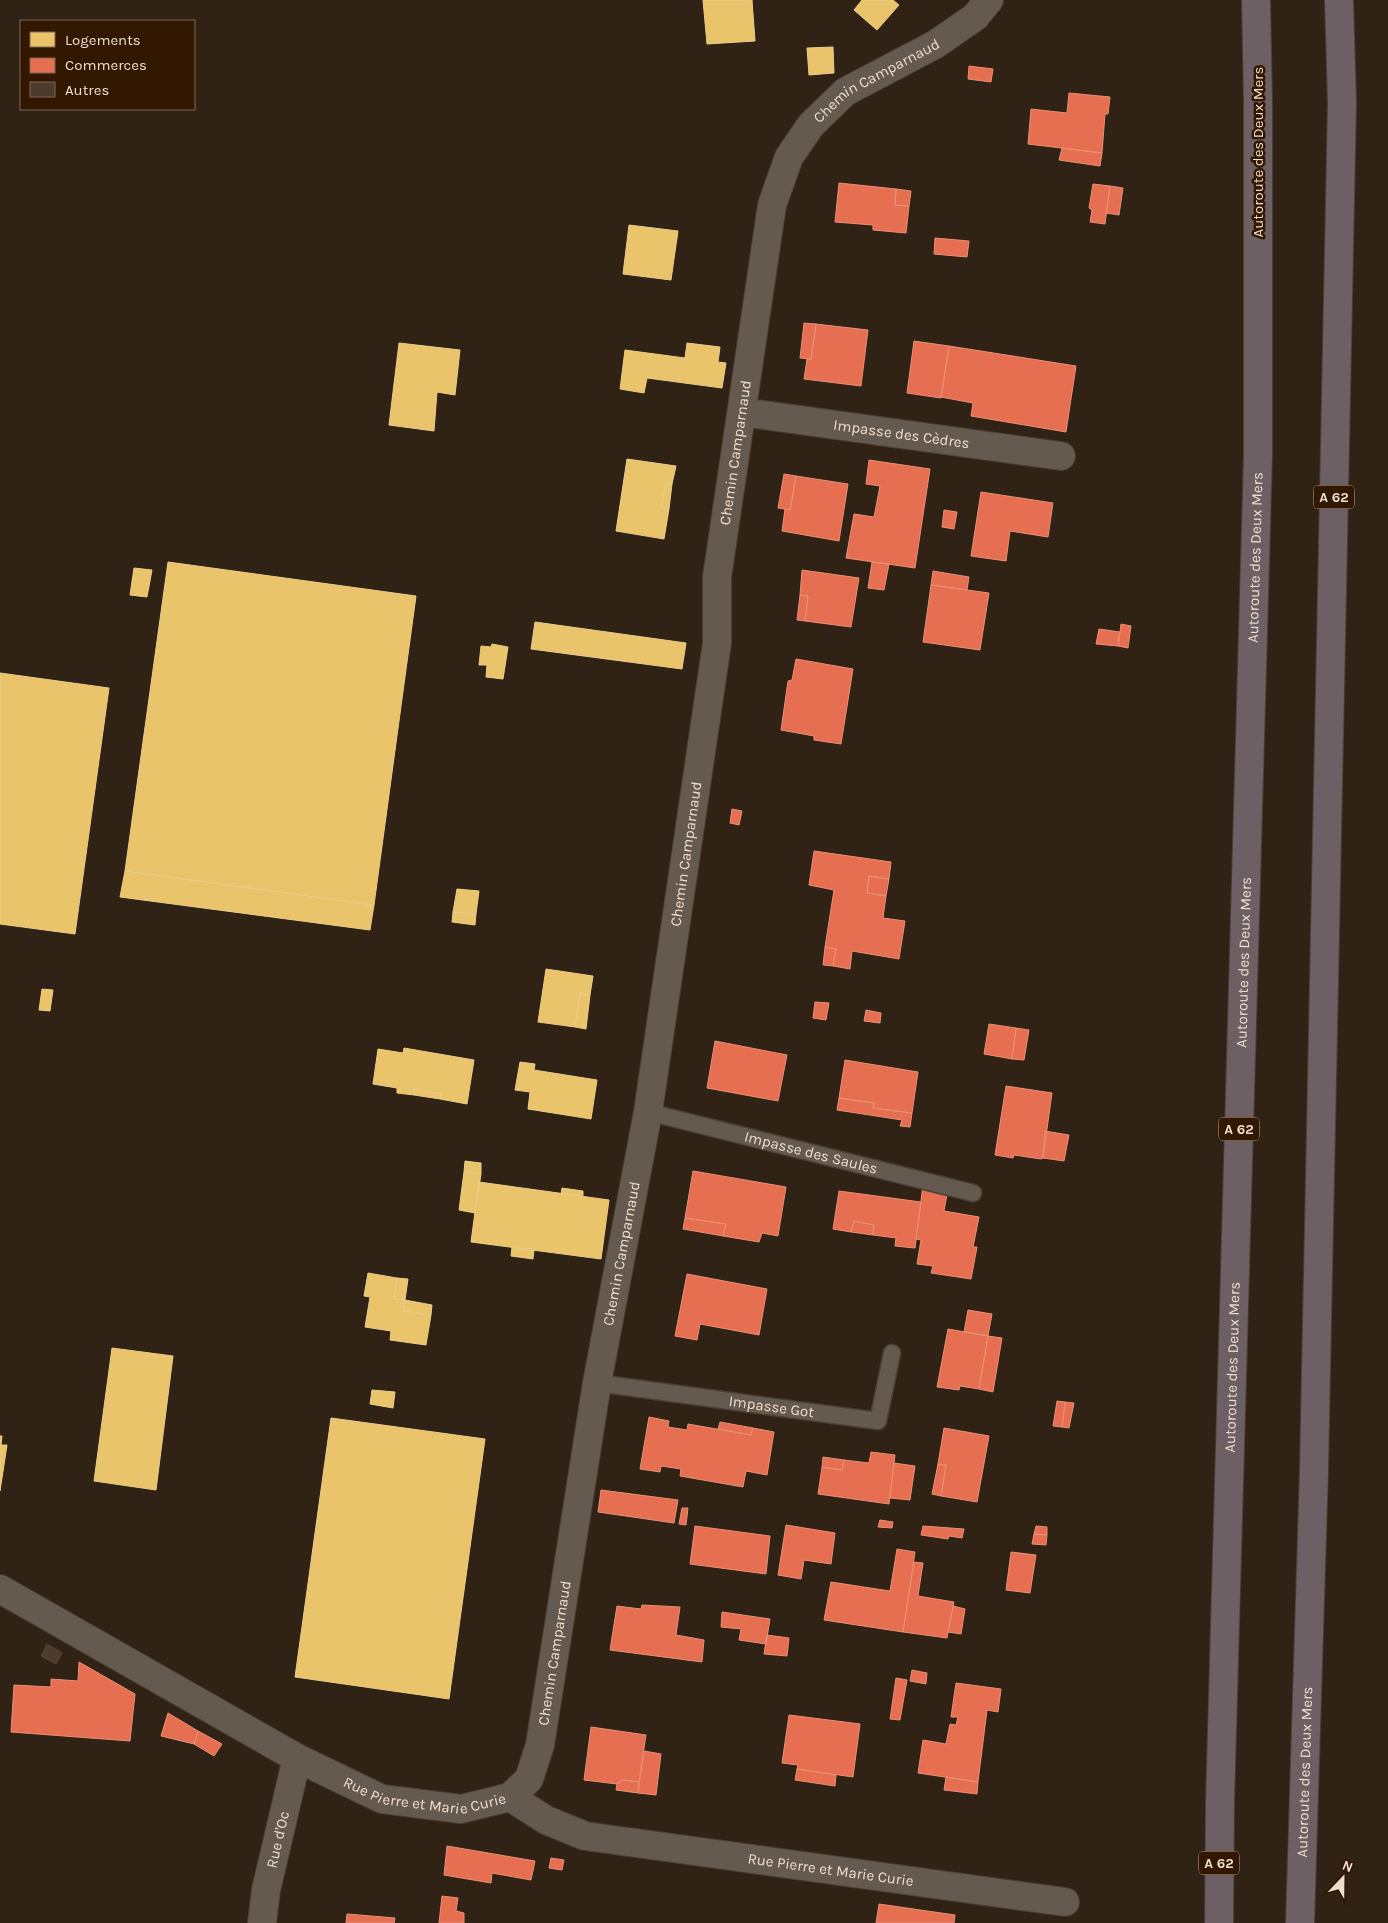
<svg xmlns="http://www.w3.org/2000/svg" width="1388" height="1923" viewBox="0 0 1388 1923" font-family="Karla,sans-serif">
<style>
.homes{fill:#e9c46a;stroke:#ebcc88}
.shops{fill:#e76f51;stroke:#e99076}
.building{fill:#4b3c2d;stroke:#54483d}
.lines{fill:none;stroke-linecap:round;stroke-linejoin:round}
.lane-casing{stroke:#4a3f34;stroke-width:19}
.street-casing{stroke:#4a3f34;stroke-width:30}
.highway-casing{stroke:#4a3f34;stroke-width:30}
.lane{stroke:#655a50;stroke-width:16}
.street{stroke:#655a50;stroke-width:28}
.highway{stroke:#6d6064;stroke-width:28}
.labels{text-anchor:middle;dominant-baseline:central;stroke-width:5;stroke-linejoin:round;paint-order:stroke}
.shield{fill:#321800;stroke:#b6a290;stroke-width:1}
.shield-label{font-size:14px;font-weight:bold;fill:#efddce}
.street-label{font-size:15px;fill:#efddce;stroke:#321800}
</style>
<rect width="100%" height="100%" fill="#302214"/>
<path class="homes" d="M 703,0 L 752,0 L 755,41 L 707,44 Z
M 862,0 L 893,0 L 899,5 L 877,30 L 854,10 Z
M 833,47 L 834,73 L 809,75 L 807,48 Z
M 629,225 L 678,231 L 671,280 L 623,274 Z
M 399,343 L 460,350 L 455,395 L 437,392 L 434,431 L 389,425 Z
M 687,343 L 720,347 L 718,362 L 726,363 L 722,388 L 647,378 L 644,393 L 620,389 L 625,350 L 685,358 Z
M 627,459 L 676,466 L 672,484 L 666,483 L 661,508 L 669,509 L 664,539 L 616,531 Z
M 666,483 L 672,484 L 669,509 L 661,508 Z
M 168,562 L 416,596 L 374,905 L 125,871 Z
M 134,568 L 152,570 L 147,597 L 130,595 Z
M 535,622 L 686,643 L 682,669 L 531,649 Z
M 492,644 L 508,647 L 503,679 L 486,677 L 487,665 L 479,665 L 481,646 L 491,647 Z
M 0,673 L 109,688 L 75,934 L 0,924 Z
M 125,871 L 374,905 L 370,930 L 120,897 Z
M 457,889 L 479,891 L 476,914 L 453,912 Z
M 453,912 L 476,914 L 475,925 L 452,922 Z
M 546,969 L 593,976 L 590,995 L 580,993 L 575,1027 L 538,1022 Z
M 42,989 L 53,990 L 50,1011 L 39,1010 Z
M 580,993 L 590,995 L 586,1029 L 575,1027 Z
M 404,1048 L 474,1060 L 467,1104 L 440,1099 L 441,1094 L 414,1089 L 414,1095 L 397,1093 L 397,1088 L 373,1084 L 378,1049 L 403,1053 Z
M 520,1062 L 535,1064 L 534,1070 L 597,1080 L 591,1119 L 528,1109 L 530,1092 L 515,1090 Z
M 414,1089 L 441,1094 L 440,1099 L 414,1095 Z
M 465,1161 L 481,1163 L 481,1174 L 464,1172 Z
M 464,1172 L 481,1174 L 475,1213 L 459,1210 Z
M 479,1182 L 609,1200 L 601,1259 L 471,1242 Z
M 562,1188 L 583,1191 L 583,1196 L 561,1194 Z
M 512,1247 L 534,1250 L 533,1259 L 511,1256 Z
M 368,1273 L 397,1278 L 394,1299 L 405,1300 L 403,1311 L 431,1315 L 426,1345 L 390,1340 L 391,1331 L 365,1327 L 370,1297 L 364,1296 Z
M 397,1278 L 408,1279 L 405,1300 L 394,1299 Z
M 405,1300 L 432,1305 L 431,1315 L 403,1311 Z
M 112,1348 L 173,1356 L 156,1490 L 94,1481 Z
M 372,1390 L 395,1392 L 393,1408 L 370,1404 Z
M 331,1418 L 485,1439 L 449,1699 L 295,1677 Z
M 0,1436 L 2,1436 L 1,1445 L 7,1445 L 0,1491 Z"/>
<path class="shops" d="M 969,66 L 993,69 L 991,82 L 968,79 Z
M 1069,93 L 1110,97 L 1108,114 L 1105,114 L 1102,153 L 1028,144 L 1031,109 L 1067,113 Z
M 1062,148 L 1102,153 L 1100,166 L 1059,160 Z
M 839,183 L 896,189 L 895,205 L 909,206 L 906,233 L 873,230 L 873,225 L 835,222 Z
M 1093,184 L 1110,186 L 1105,224 L 1090,222 L 1092,210 L 1089,208 Z
M 1110,186 L 1123,188 L 1119,215 L 1106,213 Z
M 896,189 L 911,191 L 909,206 L 895,205 Z
M 935,238 L 969,241 L 967,257 L 934,254 Z
M 804,323 L 816,324 L 811,359 L 800,358 Z
M 816,324 L 868,330 L 861,386 L 804,379 L 807,359 L 811,359 Z
M 914,341 L 949,346 L 941,398 L 907,393 Z
M 949,346 L 1076,366 L 1066,432 L 971,416 L 973,403 L 941,397 Z
M 869,460 L 930,469 L 915,568 L 846,558 L 854,514 L 874,517 L 880,486 L 866,484 Z
M 784,474 L 796,476 L 790,510 L 778,508 Z
M 796,476 L 848,484 L 839,541 L 782,531 L 785,509 L 790,510 Z
M 981,492 L 1053,503 L 1048,537 L 1010,531 L 1006,561 L 971,556 Z
M 944,510 L 957,512 L 954,529 L 942,527 Z
M 872,562 L 889,564 L 884,590 L 868,588 Z
M 802,570 L 859,578 L 851,627 L 805,621 L 808,596 L 800,595 Z
M 933,571 L 969,577 L 967,590 L 931,585 Z
M 931,585 L 989,593 L 980,650 L 923,642 Z
M 800,595 L 808,596 L 805,621 L 797,620 Z
M 1121,624 L 1131,626 L 1128,648 L 1118,646 Z
M 1099,629 L 1120,632 L 1118,646 L 1096,644 Z
M 796,659 L 853,669 L 841,744 L 814,740 L 814,736 L 781,730 L 788,681 L 792,680 Z
M 732,809 L 742,811 L 739,825 L 730,823 Z
M 814,851 L 891,862 L 889,879 L 869,876 L 867,893 L 886,896 L 883,918 L 905,921 L 899,959 L 852,951 L 850,969 L 833,966 L 836,949 L 825,947 L 834,890 L 809,885 Z
M 869,876 L 889,879 L 886,896 L 867,893 Z
M 825,947 L 836,949 L 833,966 L 823,965 Z
M 815,1002 L 829,1003 L 826,1020 L 813,1018 Z
M 866,1010 L 881,1013 L 880,1023 L 864,1021 Z
M 989,1024 L 1016,1028 L 1012,1059 L 984,1054 Z
M 1016,1028 L 1029,1030 L 1024,1060 L 1012,1059 Z
M 715,1041 L 787,1055 L 778,1101 L 707,1088 Z
M 845,1060 L 918,1072 L 912,1113 L 873,1108 L 874,1103 L 839,1098 Z
M 1006,1086 L 1052,1093 L 1043,1158 L 1041,1159 L 1014,1155 L 1013,1158 L 995,1155 Z
M 839,1098 L 874,1103 L 873,1108 L 912,1113 L 910,1127 L 900,1126 L 902,1120 L 837,1110 Z
M 1045,1131 L 1069,1135 L 1064,1161 L 1043,1158 Z
M 693,1171 L 786,1187 L 778,1236 L 762,1233 L 759,1242 L 723,1236 L 726,1224 L 685,1218 Z
M 923,1185 L 948,1189 L 944,1211 L 979,1217 L 973,1247 L 977,1247 L 971,1279 L 931,1273 L 933,1266 L 917,1264 L 921,1240 L 916,1239 Z
M 839,1191 L 921,1202 L 915,1248 L 895,1246 L 896,1238 L 873,1235 L 874,1225 L 854,1221 L 851,1232 L 833,1229 Z
M 685,1218 L 726,1224 L 723,1236 L 683,1229 Z
M 854,1221 L 874,1225 L 873,1235 L 851,1232 Z
M 687,1274 L 767,1289 L 759,1335 L 700,1324 L 697,1340 L 675,1336 Z
M 968,1310 L 992,1314 L 988,1336 L 964,1332 Z
M 948,1329 L 988,1336 L 979,1389 L 960,1386 L 959,1390 L 937,1387 Z
M 988,1336 L 1002,1338 L 993,1392 L 979,1389 Z
M 1057,1401 L 1065,1402 L 1062,1427 L 1053,1426 Z
M 1065,1402 L 1074,1403 L 1069,1428 L 1062,1427 Z
M 649,1417 L 669,1421 L 668,1427 L 687,1430 L 688,1424 L 751,1435 L 753,1428 L 774,1432 L 767,1475 L 746,1471 L 743,1487 L 680,1476 L 681,1469 L 661,1466 L 660,1472 L 640,1469 Z
M 720,1422 L 753,1428 L 751,1435 L 718,1429 Z
M 944,1428 L 989,1436 L 977,1502 L 941,1496 L 946,1465 L 938,1464 Z
M 871,1452 L 895,1455 L 889,1504 L 818,1494 L 822,1467 L 842,1470 L 844,1460 L 869,1463 Z
M 823,1457 L 844,1460 L 842,1470 L 822,1467 Z
M 894,1463 L 915,1466 L 910,1500 L 890,1498 Z
M 938,1464 L 946,1465 L 941,1496 L 932,1494 Z
M 601,1490 L 678,1500 L 674,1523 L 598,1512 Z
M 682,1508 L 688,1508 L 686,1525 L 679,1524 Z
M 880,1520 L 893,1522 L 892,1528 L 878,1527 Z
M 786,1525 L 835,1533 L 831,1564 L 804,1560 L 801,1579 L 778,1575 Z
M 695,1526 L 770,1536 L 766,1574 L 690,1564 Z
M 923,1526 L 964,1529 L 962,1538 L 949,1536 L 948,1539 L 921,1535 Z
M 1036,1526 L 1047,1527 L 1047,1535 L 1034,1534 Z
M 1034,1534 L 1047,1535 L 1046,1545 L 1032,1544 Z
M 897,1549 L 915,1552 L 903,1632 L 824,1620 L 831,1582 L 890,1591 Z
M 1011,1552 L 1036,1555 L 1030,1593 L 1006,1590 Z
M 914,1562 L 923,1563 L 918,1596 L 954,1602 L 947,1638 L 903,1632 Z
M 642,1605 L 680,1607 L 676,1635 L 704,1640 L 702,1662 L 610,1650 L 617,1606 L 641,1609 Z
M 953,1606 L 965,1609 L 961,1634 L 948,1632 Z
M 722,1612 L 770,1619 L 766,1644 L 739,1640 L 741,1629 L 721,1627 Z
M 767,1635 L 789,1638 L 787,1656 L 764,1654 Z
M 79,1662 L 135,1694 L 130,1741 L 11,1732 L 14,1685 L 51,1687 L 51,1679 L 78,1681 Z
M 912,1670 L 927,1673 L 926,1684 L 910,1681 Z
M 896,1678 L 907,1680 L 900,1720 L 890,1719 Z
M 956,1683 L 1001,1689 L 998,1712 L 987,1710 L 978,1782 L 918,1773 L 923,1740 L 946,1744 L 950,1724 L 956,1725 L 958,1717 L 951,1717 Z
M 168,1713 L 198,1731 L 194,1744 L 161,1736 Z
M 789,1715 L 860,1724 L 853,1777 L 797,1769 L 798,1765 L 782,1763 Z
M 591,1727 L 646,1735 L 639,1782 L 623,1780 L 617,1784 L 584,1780 Z
M 198,1731 L 222,1744 L 214,1756 L 194,1744 Z
M 644,1751 L 661,1754 L 656,1795 L 638,1793 Z
M 797,1769 L 836,1775 L 835,1786 L 795,1780 Z
M 946,1777 L 978,1782 L 977,1794 L 944,1790 Z
M 623,1780 L 639,1782 L 638,1793 L 616,1790 L 617,1784 Z
M 447,1846 L 535,1861 L 531,1880 L 492,1873 L 491,1883 L 444,1875 Z
M 551,1858 L 564,1860 L 562,1870 L 549,1868 Z
M 442,1896 L 458,1898 L 456,1911 L 464,1913 L 464,1923 L 439,1923 Z
M 879,1904 L 955,1915 L 954,1923 L 876,1923 Z
M 347,1914 L 395,1918 L 394,1923 L 346,1923 Z"/>
<path class="building" d="M 47,1644 L 62,1653 L 56,1664 L 41,1656 Z"/>
<g class="lines">
<g class="lane-casing">
<g id="lane">
<path id="s1" d="M 648,1112 L 973,1193"/>
<path id="s2" d="M 597,1383 L 878,1421 L 892,1353"/>
</g>
</g>
<g class="street-casing">
<g id="street">
<path id="s3" d="M 742,412 L 1061,456"/>
<path id="s4" d="M 0,1589 L 297,1758 L 382,1799 L 461,1809 L 510,1797 L 546,1820 L 585,1836 L 1065,1902"/>
<path id="s5" d="M 510,1797 L 529,1779 L 540,1745 L 597,1383 L 648,1112 L 717,643 L 717,577 L 772,205 L 789,157 L 811,125 L 845,92 L 936,44 L 975,17 L 989,0"/>
<path id="s6" d="M 262,1923 L 266,1890 L 297,1758"/>
</g>
</g>
<g class="highway-casing">
<g id="highway">
<path id="s7" d="M 1219,1923 L 1220,1802 L 1258,455 L 1258,102 L 1256,0"/>
<path id="s8" d="M 1300,1923 L 1314,1469 L 1342,103 L 1339,0"/>
</g>
</g>
<use href="#lane" class="lane"/>
<use href="#street" class="street"/>
<use href="#highway" class="highway"/>
</g>
<g class="labels">
<g class="shield">
<rect x="1314" y="485.5" width="40" height="23" rx="4"/>
<rect x="1219" y="1117.5" width="40" height="23" rx="4"/>
<rect x="1199" y="1851.5" width="40" height="23" rx="4"/>
</g>
<g class="shield-label">
<text x="1334" y="497">A 62</text>
<text x="1239" y="1129">A 62</text>
<text x="1219" y="1863">A 62</text>
</g>
<g class="street-label">
<text stroke="none"><textPath href="#s5" startOffset="1790">Chemin Camparnaud</textPath></text>
<text transform="translate(1258 152) rotate(-90)">Autoroute des Deux Mers</text>
<text stroke="none"><textPath href="#s3" startOffset="161">Impasse des Cèdres</textPath></text>
<text stroke="none"><textPath href="#s5" startOffset="1370">Chemin Camparnaud</textPath></text>
<text stroke="none"><textPath href="#s7" startOffset="1366">Autoroute des Deux Mers</textPath></text>
<text stroke="none"><textPath href="#s5" startOffset="965">Chemin Camparnaud</textPath></text>
<text stroke="none"><textPath href="#s7" startOffset="961">Autoroute des Deux Mers</textPath></text>
<text stroke="none"><textPath href="#s1" startOffset="168">Impasse des Saules</textPath></text>
<text stroke="none"><textPath href="#s5" startOffset="560">Chemin Camparnaud</textPath></text>
<text stroke="none"><textPath href="#s7" startOffset="556">Autoroute des Deux Mers</textPath></text>
<text stroke="none"><textPath href="#s2" startOffset="176">Impasse Got</textPath></text>
<text stroke="none"><textPath href="#s5" startOffset="155">Chemin Camparnaud</textPath></text>
<text stroke="none"><textPath href="#s8" startOffset="151">Autoroute des Deux Mers</textPath></text>
<text stroke="none"><textPath href="#s4" startOffset="478">Rue Pierre et Marie Curie</textPath></text>
<text stroke="none"><textPath href="#s6" startOffset="85">Rue d'Oc</textPath></text>
<text stroke="none"><textPath href="#s4" startOffset="899">Rue Pierre et Marie Curie</textPath></text>
</g>
</g>
<rect x="20" y="20" width="175" height="90" fill="#321800" stroke="#7e6752"/>
<rect x="30" y="32" width="25" height="15" fill="#e9c46a" stroke="#7e6752"/>
<text x="65" y="45" font-size="15" fill="#efddce">Logements</text>
<rect x="30" y="58" width="25" height="15" fill="#e76f51" stroke="#7e6752"/>
<text x="65" y="70" font-size="15" fill="#efddce">Commerces</text>
<rect x="30" y="82" width="25" height="15" fill="#4b3c2d" stroke="#7e6752"/>
<text x="65" y="95" font-size="15" fill="#efddce">Autres</text>
<g transform="translate(1343 1878) rotate(22)" stroke="#321800" stroke-width="4" paint-order="stroke">
<path d="M0-4L9 19L0 12L-9 19Z" fill="#efddce"/>
<text y="-8" font-size="14" font-weight="bold" text-anchor="middle" fill="#efddce">N</text>
</g>
</svg>
